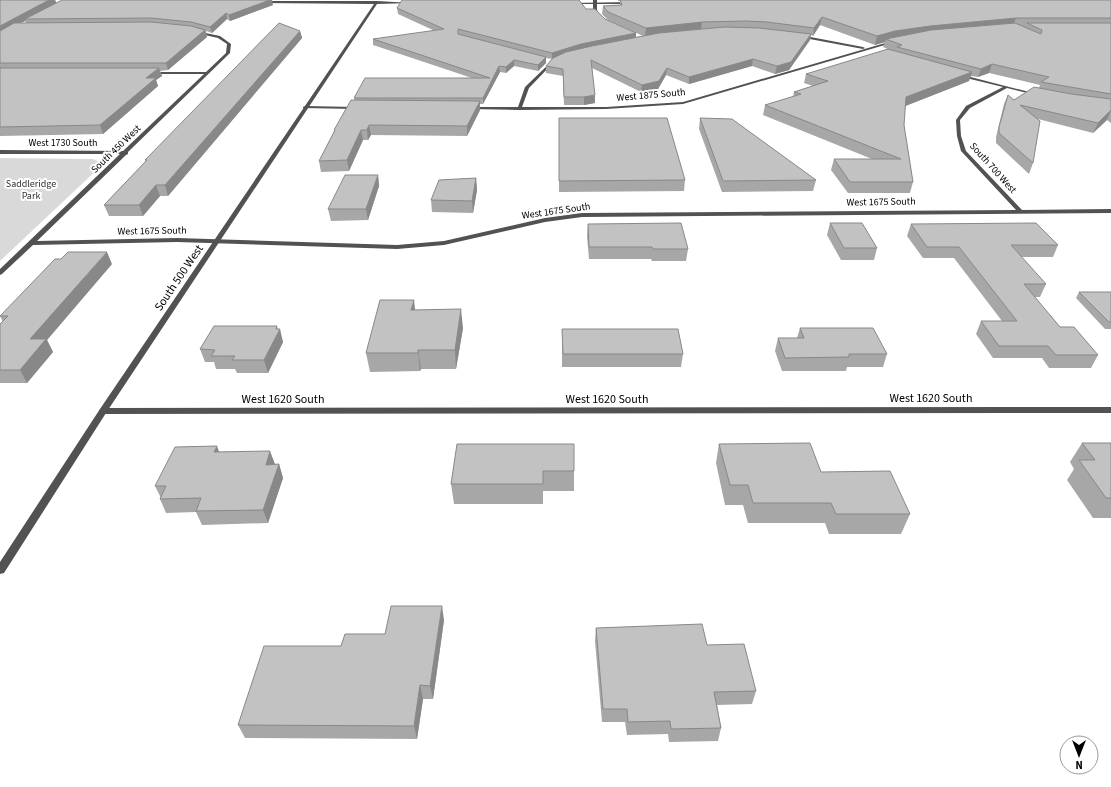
<svg xmlns="http://www.w3.org/2000/svg" width="1111" height="787" viewBox="0 0 1111 787" font-family="'Source Sans 3',sans-serif">
<style>
.green{fill:#d9d9d9}
.lines{fill:none;stroke-linecap:round;stroke-linejoin:round}
.minor{fill:#525252;fill-rule:evenodd}
.tertiary{fill:#525252;fill-rule:evenodd}
.wall{fill:#a7a7a7;fill-rule:evenodd}
.shaded-wall{fill:#888}
.building{fill:#c2c2c2;stroke:#888}
.labels{text-anchor:middle;dominant-baseline:central;stroke-width:4;stroke-linejoin:round;paint-order:stroke}
.far-street-label{font-size:10px;fill:#000;stroke:#fff}
.far-park-label{font-size:10px;fill:#303030;stroke:#fff}
.street-label{font-size:12px;fill:#000;stroke:#fff}
</style>
<rect width="100%" height="100%" fill="#fff"/>
<path class="green" d="M 0,158 L 93,159 L 102,163 L 101,166 L 0,261 Z"/>
<g class="lines">
<path class="minor" d="M 593,0 L 597,0 L 597,10 L 602,19 L 600,19 L 593,10 Z
M 196,31 L 220,36 L 231,44 L 230,53 L 128,152 L 128,154 L 126,155 L 37,241 L 177,238 L 397,245 L 444,241 L 545,218 L 582,213 L 1016,210 L 961,151 L 957,136 L 956,120 L 966,106 L 1003,87 L 958,76 L 959,74 L 1037,94 L 1035,95 L 1007,88 L 970,108 L 960,120 L 961,136 L 966,151 L 1022,210 L 1111,209 L 1111,213 L 582,217 L 545,222 L 444,245 L 397,249 L 177,242 L 33,245 L 2,274 L 0,275 L 0,269 L 120,154 L 0,154 L 0,150 L 123,151 L 204,74 L 152,74 L 151,72 L 206,72 L 226,53 L 227,44 L 218,38 L 196,33 Z
M 800,35 L 863,47 L 865,48 L 863,49 L 799,37 Z
M 892,41 L 895,42 L 683,104 L 606,109 L 519,110 L 470,109 L 468,108 L 470,107 L 518,107 L 525,87 L 552,61 L 553,63 L 529,88 L 522,107 L 606,107 L 683,102 Z
M 305,106 L 356,107 L 358,108 L 356,109 L 303,108 L 303,107 Z
M 1111,407 L 1111,413 L 103,414 L 99,411 L 103,408 Z"/>
<path class="tertiary" d="M 262,1 L 377,1 L 412,3 L 377,4 L 106,413 L 4,573 L 0,574 L 0,562 L 100,409 L 374,4 L 261,3 Z
M 630,2 L 631,4 L 570,4 L 572,3 Z"/>
</g>
<path class="wall" d="M 0,0 L 55,0 L 56,3 L 273,5 L 230,21 L 227,19 L 212,33 L 206,31 L 207,37 L 168,70 L 160,71 L 162,76 L 156,80 L 158,86 L 103,134 L 0,136 ZM 25,21 L 26,23 L 20,23 Z
M 405,0 L 575,0 L 586,9 L 605,19 L 636,33 L 636,37 L 643,36 L 608,20 L 602,14 L 603,6 L 620,5 L 620,1 L 618,1 L 618,0 L 1111,0 L 1111,123 L 1107,120 L 1093,133 L 1038,119 L 1033,163 L 1029,174 L 996,143 L 996,137 L 1004,104 L 1008,95 L 1014,100 L 1039,88 L 1040,85 L 989,73 L 978,77 L 971,76 L 969,81 L 905,106 L 904,125 L 913,182 L 910,193 L 848,193 L 831,170 L 834,159 L 872,159 L 763,115 L 765,105 L 793,97 L 794,92 L 813,86 L 804,83 L 806,74 L 890,50 L 883,47 L 885,42 L 875,45 L 820,25 L 813,36 L 811,35 L 810,40 L 789,70 L 775,74 L 752,66 L 689,84 L 666,75 L 658,89 L 641,92 L 592,68 L 595,103 L 584,105 L 564,105 L 563,76 L 546,73 L 546,66 L 552,59 L 546,58 L 546,63 L 538,71 L 514,66 L 506,73 L 500,72 L 483,104 L 480,104 L 480,110 L 467,136 L 371,135 L 368,140 L 363,140 L 349,171 L 321,172 L 319,161 L 334,132 L 334,130 L 355,100 L 354,98 L 472,78 L 373,45 L 373,39 L 435,31 L 398,14 L 397,8 Z
M 300,31 L 302,38 L 168,196 L 160,196 L 143,216 L 109,216 L 104,205 L 146,161 L 145,160 Z
M 559,118 L 685,180 L 684,191 L 559,192 Z
M 700,118 L 816,180 L 813,191 L 722,192 L 699,129 Z
M 378,175 L 379,186 L 368,220 L 331,221 L 328,209 Z
M 476,178 L 477,190 L 473,213 L 432,212 L 431,200 Z
M 830,223 L 877,248 L 874,260 L 841,260 L 827,235 Z
M 588,224 L 688,249 L 686,261 L 652,261 L 651,259 L 589,259 L 587,236 Z
M 911,224 L 1058,245 L 1053,257 L 1021,257 L 1046,284 L 1040,297 L 1034,297 L 1060,327 L 1098,355 L 1091,368 L 1049,368 L 1042,358 L 993,358 L 976,334 L 981,321 L 1002,321 L 954,258 L 923,258 L 907,236 Z
M 112,264 L 47,340 L 53,352 L 27,383 L 0,383 L 0,324 L 3,322 L 0,316 Z
M 1079,292 L 1111,292 L 1111,329 L 1105,329 L 1076,298 Z
M 415,310 L 463,328 L 456,369 L 421,369 L 420,371 L 370,372 L 366,353 Z
M 800,328 L 887,354 L 883,367 L 847,367 L 846,371 L 782,371 L 775,351 L 778,338 L 797,338 Z
M 278,329 L 283,342 L 268,373 L 237,373 L 235,369 L 216,369 L 214,362 L 205,362 L 200,349 Z
M 562,329 L 683,354 L 681,367 L 562,367 Z
M 1082,443 L 1111,443 L 1111,518 L 1093,518 L 1067,480 L 1074,469 L 1070,462 Z
M 457,444 L 574,471 L 574,491 L 543,491 L 543,504 L 454,504 L 451,484 Z
M 719,444 L 821,472 L 910,514 L 901,534 L 829,534 L 825,523 L 748,523 L 743,505 L 725,505 L 716,463 Z
M 219,452 L 275,464 L 279,464 L 283,478 L 268,523 L 202,525 L 196,512 L 166,513 L 160,499 L 161,498 L 155,486 Z
M 444,620 L 433,699 L 423,699 L 417,739 L 245,738 L 238,725 L 341,646 L 385,634 Z
M 596,628 L 756,691 L 752,704 L 717,705 L 721,728 L 718,741 L 669,742 L 668,734 L 627,735 L 625,722 L 602,722 L 595,641 Z"/>
<path class="shaded-wall" d="M 49,0 L 55,0 L 57,4 L 25,19 L 25,21 L 0,34 L 0,26 Z
M 270,0 L 272,0 L 273,5 L 230,21 L 229,15 Z
M 226,13 L 227,19 L 212,33 L 210,27 Z
M 822,17 L 820,25 L 813,36 L 814,28 Z
M 1016,18 L 1013,26 L 886,39 L 885,42 L 875,45 L 877,36 L 895,31 L 930,26 Z
M 702,22 L 701,30 L 645,36 L 646,28 Z
M 205,30 L 207,37 L 168,70 L 166,63 Z
M 300,31 L 302,38 L 168,196 L 165,185 Z
M 636,33 L 636,38 L 552,59 L 552,53 L 581,44 Z
M 811,34 L 810,40 L 789,70 L 775,74 L 777,66 Z
M 546,57 L 546,63 L 538,71 L 538,65 Z
M 753,59 L 752,66 L 689,84 L 689,77 Z
M 514,60 L 514,66 L 506,73 L 506,67 Z
M 992,64 L 989,73 L 978,77 L 981,69 Z
M 499,66 L 500,72 L 483,104 L 483,98 Z
M 159,68 L 162,76 L 156,80 L 158,86 L 103,134 L 100,125 L 146,78 Z
M 667,68 L 666,75 L 658,89 L 641,92 L 642,85 Z
M 972,72 L 969,81 L 903,107 L 906,97 Z
M 595,95 L 595,103 L 584,105 L 584,97 Z
M 480,101 L 480,110 L 467,136 L 467,126 Z
M 1111,110 L 1107,120 L 1093,133 L 1098,123 Z
M 369,125 L 371,135 L 368,140 L 367,130 Z
M 361,130 L 363,140 L 349,171 L 347,160 Z
M 378,175 L 379,186 L 368,220 L 366,209 Z
M 476,178 L 477,190 L 473,213 L 472,201 Z
M 156,185 L 160,196 L 143,216 L 139,205 Z
M 107,252 L 112,264 L 47,340 L 53,352 L 27,383 L 20,370 L 30,339 Z
M 414,300 L 416,318 L 411,310 Z
M 461,309 L 463,328 L 456,369 L 455,350 Z
M 277,326 L 278,332 L 280,329 L 283,342 L 268,373 L 264,360 Z
M 418,350 L 421,369 L 420,371 L 418,353 Z
M 217,446 L 222,460 L 214,452 Z
M 270,451 L 275,464 L 266,465 Z
M 279,464 L 283,478 L 268,523 L 263,510 Z
M 442,606 L 444,620 L 433,699 L 430,686 Z
M 420,685 L 423,699 L 417,739 L 414,726 Z"/>
<path class="building" d="M 0,0 L 49,0 L 0,26 Z
M 62,0 L 270,0 L 229,15 L 226,13 L 210,27 L 191,22 L 151,18 L 25,19 Z
M 402,0 L 579,0 L 586,9 L 595,9 L 605,19 L 636,33 L 581,44 L 552,53 L 458,29 L 458,34 L 546,57 L 538,65 L 514,60 L 506,67 L 499,66 L 483,98 L 354,98 L 365,78 L 490,78 L 373,39 L 444,29 L 397,8 Z
M 620,0 L 1111,0 L 1111,18 L 1016,18 L 930,26 L 895,31 L 877,36 L 822,17 L 814,28 L 767,22 L 746,21 L 702,22 L 646,28 L 608,12 L 603,6 L 622,5 Z
M 151,22 L 191,26 L 205,30 L 166,63 L 0,63 L 0,31 L 14,23 Z
M 279,23 L 300,31 L 165,185 L 156,185 L 139,205 L 104,205 L 147,160 L 145,160 Z
M 1015,23 L 1041,34 L 1042,30 L 1027,23 L 1111,23 L 1111,94 L 1041,82 L 1049,77 L 992,64 L 981,69 L 897,47 L 902,45 L 886,39 L 931,30 Z
M 724,27 L 759,28 L 811,34 L 791,62 L 777,66 L 753,59 L 689,77 L 667,68 L 659,81 L 642,85 L 591,60 L 595,95 L 584,97 L 564,97 L 563,69 L 546,66 L 553,58 L 566,52 L 592,46 L 659,33 Z
M 888,49 L 972,72 L 906,97 L 904,125 L 913,182 L 850,182 L 834,159 L 901,159 L 765,105 L 801,94 L 794,92 L 828,81 L 806,74 Z
M 0,68 L 159,68 L 146,78 L 156,78 L 100,125 L 0,127 Z
M 1034,87 L 1071,94 L 1111,99 L 1111,110 L 1098,123 L 1020,105 L 1040,121 L 1033,163 L 999,133 L 999,127 L 1008,95 L 1014,100 Z
M 351,100 L 480,101 L 467,126 L 369,125 L 367,130 L 361,130 L 347,160 L 319,161 L 335,130 L 334,130 Z
M 559,118 L 667,118 L 685,180 L 559,181 Z
M 700,118 L 732,119 L 816,180 L 723,181 Z
M 345,175 L 378,175 L 366,209 L 328,209 Z
M 476,178 L 472,201 L 431,200 L 439,180 Z
M 681,223 L 688,249 L 653,249 L 652,247 L 589,247 L 588,224 Z
M 830,223 L 862,223 L 877,248 L 844,248 Z
M 1036,223 L 1058,245 L 1011,245 L 1046,284 L 1024,284 L 1060,327 L 1074,327 L 1098,355 L 1056,355 L 1048,346 L 999,346 L 981,321 L 1017,321 L 959,247 L 927,247 L 911,224 Z
M 68,252 L 107,252 L 30,339 L 46,339 L 20,370 L 0,370 L 0,324 L 8,316 L 0,316 L 55,259 L 61,259 Z
M 1079,292 L 1111,292 L 1111,322 L 1109,322 Z
M 380,300 L 414,300 L 411,310 L 461,309 L 455,350 L 418,350 L 418,353 L 366,353 Z
M 214,326 L 277,326 L 276,329 L 280,329 L 264,360 L 232,360 L 235,356 L 211,356 L 215,350 L 200,349 Z
M 800,328 L 873,328 L 887,354 L 849,354 L 849,357 L 785,358 L 778,338 L 804,338 Z
M 562,329 L 678,329 L 683,354 L 563,354 Z
M 810,443 L 821,472 L 890,471 L 910,514 L 836,514 L 831,503 L 753,503 L 748,485 L 730,485 L 719,444 Z
M 1082,443 L 1111,443 L 1111,498 L 1106,498 L 1079,460 L 1095,460 Z
M 457,444 L 574,444 L 574,471 L 543,471 L 543,484 L 451,484 Z
M 217,446 L 214,452 L 270,451 L 266,465 L 279,464 L 263,510 L 196,511 L 201,498 L 160,499 L 166,486 L 155,486 L 175,447 Z
M 391,606 L 442,606 L 430,686 L 420,685 L 414,726 L 238,725 L 264,646 L 341,646 L 345,634 L 385,634 Z
M 702,624 L 707,645 L 744,644 L 756,691 L 714,692 L 721,728 L 671,729 L 670,721 L 628,722 L 627,709 L 603,709 L 596,628 Z"/>
<g class="labels">
<g class="far-street-label">
<text transform="translate(651 95) rotate(-5)">West 1875 South</text>
<text x="63" y="143">West 1730 South</text>
<text transform="translate(116 149) rotate(-44)">South 450 West</text>
<text transform="translate(993 168) rotate(48)">South 700 West</text>
<text transform="translate(881 202) rotate(-1)">West 1675 South</text>
<text transform="translate(556 211) rotate(-8)">West 1675 South</text>
<text transform="translate(152 231) rotate(-1)">West 1675 South</text>
</g>
<g class="far-park-label">
<text x="31" y="184">Saddleridge<tspan x="31" dy="12">Park</tspan></text>
</g>
<g class="street-label">
<text transform="translate(179 278) rotate(-56)">South 500 West</text>
<text x="931" y="398">West 1620 South</text>
<text x="283" y="399">West 1620 South</text>
<text x="607" y="399">West 1620 South</text>
</g>
</g>
<g transform="translate(1079 755) rotate(180)"><circle r="19" fill="#ffffff" stroke="#999999"/>
<path d="M0-3L7 15L0 10L-7 15Z" fill="#000000"/>
<text y="-6" font-size="11" font-weight="bold" text-anchor="middle" fill="#000000">N</text>
</g>
</svg>
